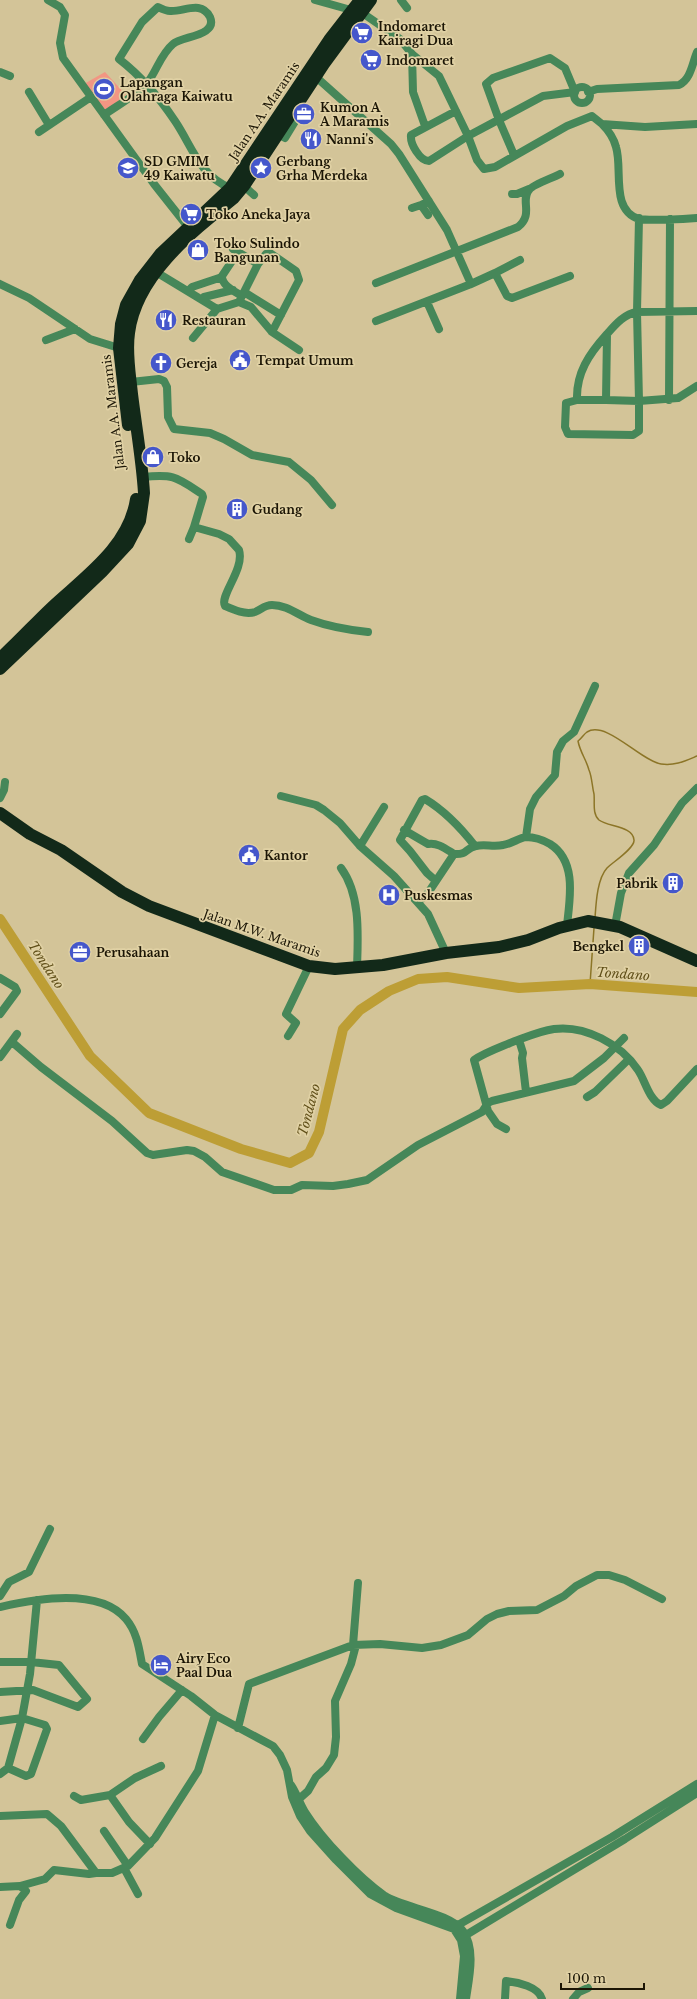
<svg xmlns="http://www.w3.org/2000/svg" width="697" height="1999" viewBox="0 0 697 1999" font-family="'Libre Baskerville',serif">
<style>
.green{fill:#f29683}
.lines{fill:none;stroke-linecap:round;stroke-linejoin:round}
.stream{stroke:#8c7527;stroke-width:1.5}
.river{stroke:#bd9e35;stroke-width:10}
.minor{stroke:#468759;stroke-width:8}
.highway{stroke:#122919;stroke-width:12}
.labels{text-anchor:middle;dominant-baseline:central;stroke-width:3.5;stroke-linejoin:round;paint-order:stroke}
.poi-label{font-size:12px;font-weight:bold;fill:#1b1505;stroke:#e0d1a4;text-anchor:start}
.street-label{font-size:12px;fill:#1b1505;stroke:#e0d1a4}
.water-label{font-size:13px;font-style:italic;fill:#61501a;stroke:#e0d1a4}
</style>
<rect width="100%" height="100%" fill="#d3c498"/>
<path class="green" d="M 105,72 L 126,95 L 104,112 L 84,84 Z"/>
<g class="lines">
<path class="stream" d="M 595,918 C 596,904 597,879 607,868 C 613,862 635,848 634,840 C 633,826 608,827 599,820 C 592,814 595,802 594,794 C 592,786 592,777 589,770 C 586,759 580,752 578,741 C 581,739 584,734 587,732 C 606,720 641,761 661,764 C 675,766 685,761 697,756
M 590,984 L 594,928"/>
<path class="river" d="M 0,919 L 90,1056 L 149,1113 L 241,1149 L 290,1163 L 309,1153 L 319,1132 L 343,1029 L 360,1010 L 389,991 L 418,979 L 447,977 L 519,988 L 590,984 L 697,992"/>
<path class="minor" d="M 48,0 L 60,7 L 65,15 L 60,43 L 63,58 L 154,184 L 188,227
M 315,0 L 351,10
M 401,0 L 407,8
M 361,12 L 400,39 L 412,54 L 439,76 L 468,136 L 429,161 C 420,161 410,144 411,135 L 456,111
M 412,54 L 413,92 L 425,126
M 0,72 L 10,76
M 316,77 L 391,144 L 399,154 L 447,230 L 471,284 L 495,273 L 507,296 L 512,298 L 570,276
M574 95a8 8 0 1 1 16 0a8 8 0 1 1-16 0Z
M 29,92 L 49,125
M 588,92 L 597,89 L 679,85 C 691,79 692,64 697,52
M 104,115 C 118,105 137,95 148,82 C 157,70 161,54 173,44 C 182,36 218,36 210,17 C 201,0 184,12 170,11 C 166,11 162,9 158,7 L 142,22 L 119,59 C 141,76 159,97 175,121 C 192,146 199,175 230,188
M 602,124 C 608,130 614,139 616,147 C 623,169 610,210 639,219 C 649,221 685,219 697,218
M 39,132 L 91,97
M 277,134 L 285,138 L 299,115 L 304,117
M 514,155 L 499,120 L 486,84 L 493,78 L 550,58 L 565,68 L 575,92 L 543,96 L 468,136 L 477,160 L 484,169 L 495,167 L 567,126 L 592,116 L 602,124 L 645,127 L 697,124
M 244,186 L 254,195
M 512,194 L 517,194 L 529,189
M 412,208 L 421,205
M 428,215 L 421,205 L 429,201
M 639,218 L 637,312 L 697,311
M 233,249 L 258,264
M 238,252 L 222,276 C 222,286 234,291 242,296
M 156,272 L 217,309
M 495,273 L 520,260
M 376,283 L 518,227 C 534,214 520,201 529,190 C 533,184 553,178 560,174
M 0,284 L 29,298 L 90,339 L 119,348
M 188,291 L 192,287 L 222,277
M 244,292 L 281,315
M 202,300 L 204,297 L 233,290
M 239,302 L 258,264 L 266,254 L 270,253 L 296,271 L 299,280 L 272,332
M 427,302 L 439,329
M 376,321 L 471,284
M 193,338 L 217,309 L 239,302 L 251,307 L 272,332 L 299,350
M 46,340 L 75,329
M 131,382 L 159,379 L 164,381 L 167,387 L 168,417 L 174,429 L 210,433 L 224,439 L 252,455 L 289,462 L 311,480 L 332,505
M 577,400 L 566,403 L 565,427 L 568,434 L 633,435 L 639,431 L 639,401 L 606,400 L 607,334 C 615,325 624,314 637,312 L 639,401 L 678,398 L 697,386
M 606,400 L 577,400 C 576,373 589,354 607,334
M 669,400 L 670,219
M 143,477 C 175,474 176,477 202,494 L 203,497 L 194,527 L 219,534 L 229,539 L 239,550 C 245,569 219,596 225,606 C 234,610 245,615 255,612 C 261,610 264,605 272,605 C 287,605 298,615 311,620 C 330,627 349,630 368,632
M 189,539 L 194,527
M 281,796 L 316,805 L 324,810 L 340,823 L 360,846 L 394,876 L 428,914 L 446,953
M 0,798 L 4,790 L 5,782
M 404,830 L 428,844 C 437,842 446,849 454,854
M 526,837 L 530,809 L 536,797 L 555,775 L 557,752 L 563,741 L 574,732 L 595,686
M 360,846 L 384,807
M 341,868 C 361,895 358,936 357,968
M 436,881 L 427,873 L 410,851 L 400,840 L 422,800 L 425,799 C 445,811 461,828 475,846
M 418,902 L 428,893 L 454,854 C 468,855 465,848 476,846 C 484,844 494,847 503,845 C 511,844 519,838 526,837 C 534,837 543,840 550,844 C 577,861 570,898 567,925
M 615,926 L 621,893 L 629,873 L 654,845 L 682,803 L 697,788
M 0,978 L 15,987 L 17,991 L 0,1014
M 288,1036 L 296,1023 L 286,1014 L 309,966
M 519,1040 L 523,1053 L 522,1058 L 526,1092
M 12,1042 L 41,1067 L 112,1121 L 147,1153 L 153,1155 L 187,1150 L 194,1151 L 205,1157 L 222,1172 L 274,1190 L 291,1190 L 302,1185 L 333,1186 L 348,1184 L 367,1180 L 418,1145 L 482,1112 L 488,1103 L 492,1101 L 574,1081 L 604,1058 L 624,1038
M 0,1057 L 17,1034
M 587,1097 L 595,1092 L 629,1059
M 506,1129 L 497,1124 L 488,1111 L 474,1060 C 484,1053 498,1048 510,1043 C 524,1038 539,1031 554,1029 C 585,1025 621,1044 638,1070 C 645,1080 649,1100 661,1105 L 667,1101 L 697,1069
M 0,1596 L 9,1582 L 29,1572 L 50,1529
M 0,1607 C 35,1599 99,1587 126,1619 C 137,1632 139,1648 142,1664 L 191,1696 L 215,1715 L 273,1746 L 280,1755 L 287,1770 L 292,1797 L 300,1816 L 310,1831 L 336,1860 L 370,1894 L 396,1908 L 454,1929 L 461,1940 L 464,1956 L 460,1999
M 353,1645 L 358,1583
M 0,1662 L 31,1662 L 59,1665 L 87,1699 L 78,1707 L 33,1690 L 0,1692
M 0,1721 L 22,1718 L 45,1725 L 47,1729 L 31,1774 L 26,1776 L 8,1768
M 238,1728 L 249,1684 L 353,1645 L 380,1644 L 422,1648 L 441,1645 L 468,1635 L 487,1619 L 497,1614 L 509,1611 L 537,1610 L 564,1596 L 576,1586 L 597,1575 L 609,1575 L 625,1580 L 662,1599
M 143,1739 L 159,1717 L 182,1690
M 0,1774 L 8,1768 L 22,1718 L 30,1674 L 37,1600
M 291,1785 C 297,1794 300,1804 305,1812 C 322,1839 359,1878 385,1896 C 404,1908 450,1913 463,1931 C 476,1949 469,1978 466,1999
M 110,1795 L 129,1822 L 150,1844
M 74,1796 L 81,1800 L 110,1795 L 135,1778 L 161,1766
M 299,1799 L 308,1791 L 316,1777 L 326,1768 L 334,1755 L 336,1737 L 335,1701 L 351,1664 L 356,1645
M 0,1816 L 47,1814 L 61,1826 L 96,1873 L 112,1873 L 128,1866 L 155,1838 L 198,1771 L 215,1715
M 104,1831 L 128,1866
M 124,1868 L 138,1894
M 0,1887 L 20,1886
M 10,1925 L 19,1900 L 26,1891 L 20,1886 L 45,1879 L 54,1870 L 89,1874 L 96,1873
M 458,1925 L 612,1837 L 697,1784
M 466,1935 L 625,1839 L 697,1793
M 505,1999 L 506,1981 C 518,1982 539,1987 542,1999
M 573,1999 L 579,1992 L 588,1988"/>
<path class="highway" d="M 128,425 L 119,348 L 121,324 L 126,305 L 140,280 L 161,253 L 230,188 L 329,40 L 360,0
M 0,658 C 18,642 34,624 51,608 C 84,577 129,547 136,499
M 0,669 L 102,572 L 128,544 L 140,521 L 144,493 C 142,460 136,427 132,394 C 130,374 126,353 129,333 C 136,276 192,232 234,198 L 244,186 L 324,64 L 371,0
M 0,813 L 30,834 L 61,850 L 122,892 L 149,906 L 309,966 L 335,969 L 383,965 L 446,953 L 499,947 L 528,940 L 559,928 L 588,921 L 620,927 L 697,961"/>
</g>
<defs>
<g id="supermarket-disc" transform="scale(1.15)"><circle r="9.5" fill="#4557cb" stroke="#e0d1a4"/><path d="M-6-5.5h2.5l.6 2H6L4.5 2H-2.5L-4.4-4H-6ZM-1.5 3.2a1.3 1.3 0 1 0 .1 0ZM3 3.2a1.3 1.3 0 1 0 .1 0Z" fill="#fff"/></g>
<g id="stadium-disc" transform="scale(1.15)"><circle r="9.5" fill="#4557cb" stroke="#e0d1a4"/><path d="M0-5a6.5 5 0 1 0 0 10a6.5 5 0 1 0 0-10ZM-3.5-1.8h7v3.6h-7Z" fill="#fff"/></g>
<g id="office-disc" transform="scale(1.15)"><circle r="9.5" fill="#4557cb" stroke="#e0d1a4"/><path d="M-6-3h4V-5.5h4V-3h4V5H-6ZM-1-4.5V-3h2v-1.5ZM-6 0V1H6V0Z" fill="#fff"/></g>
<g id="restaurant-disc" transform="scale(1.15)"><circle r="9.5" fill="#4557cb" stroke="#e0d1a4"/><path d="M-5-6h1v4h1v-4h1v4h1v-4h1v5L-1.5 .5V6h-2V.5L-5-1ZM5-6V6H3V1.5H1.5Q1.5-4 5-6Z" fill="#fff"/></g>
<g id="school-disc" transform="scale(1.15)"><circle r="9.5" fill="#4557cb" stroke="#e0d1a4"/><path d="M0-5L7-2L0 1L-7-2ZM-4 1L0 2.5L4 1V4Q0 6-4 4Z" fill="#fff"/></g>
<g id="sight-disc" transform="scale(1.15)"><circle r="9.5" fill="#4557cb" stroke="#e0d1a4"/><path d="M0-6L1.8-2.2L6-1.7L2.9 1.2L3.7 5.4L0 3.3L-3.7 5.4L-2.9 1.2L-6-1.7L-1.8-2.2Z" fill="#fff"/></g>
<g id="shop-disc" transform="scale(1.15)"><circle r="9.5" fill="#4557cb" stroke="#e0d1a4"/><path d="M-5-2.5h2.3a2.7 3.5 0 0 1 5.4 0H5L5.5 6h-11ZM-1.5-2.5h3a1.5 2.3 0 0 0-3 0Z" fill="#fff"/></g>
<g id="civic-disc" transform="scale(1.15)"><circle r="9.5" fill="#4557cb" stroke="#e0d1a4"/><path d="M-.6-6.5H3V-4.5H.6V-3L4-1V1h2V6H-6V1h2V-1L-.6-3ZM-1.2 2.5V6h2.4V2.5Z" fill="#fff"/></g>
<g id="church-disc" transform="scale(1.15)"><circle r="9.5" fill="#4557cb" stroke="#e0d1a4"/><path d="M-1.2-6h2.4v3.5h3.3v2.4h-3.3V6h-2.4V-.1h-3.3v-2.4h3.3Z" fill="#fff"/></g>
<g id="building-disc" transform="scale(1.15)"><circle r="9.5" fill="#4557cb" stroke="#e0d1a4"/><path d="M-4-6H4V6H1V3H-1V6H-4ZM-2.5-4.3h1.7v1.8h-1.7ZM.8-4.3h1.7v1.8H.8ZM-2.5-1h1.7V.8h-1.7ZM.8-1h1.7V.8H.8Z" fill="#fff"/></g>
<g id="hospital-disc" transform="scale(1.15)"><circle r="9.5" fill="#4557cb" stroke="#e0d1a4"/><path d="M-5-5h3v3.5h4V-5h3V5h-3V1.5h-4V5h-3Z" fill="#fff"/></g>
<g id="hotel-disc" transform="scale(1.15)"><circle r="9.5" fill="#4557cb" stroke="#e0d1a4"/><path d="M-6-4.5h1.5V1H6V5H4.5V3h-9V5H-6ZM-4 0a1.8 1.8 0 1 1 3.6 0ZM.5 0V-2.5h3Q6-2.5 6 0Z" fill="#fff"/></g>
</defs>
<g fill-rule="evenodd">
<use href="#supermarket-disc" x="362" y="33"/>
<use href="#supermarket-disc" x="371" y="60"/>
<use href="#stadium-disc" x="104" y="89"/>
<use href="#office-disc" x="304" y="114"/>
<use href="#restaurant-disc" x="311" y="139"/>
<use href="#school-disc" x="128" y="168"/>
<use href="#sight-disc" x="261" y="168"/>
<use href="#supermarket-disc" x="191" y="214"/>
<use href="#shop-disc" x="198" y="250"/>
<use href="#restaurant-disc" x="166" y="320"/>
<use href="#civic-disc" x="240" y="360"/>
<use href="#church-disc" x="161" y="363"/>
<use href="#shop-disc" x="153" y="457"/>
<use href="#building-disc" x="237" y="509"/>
<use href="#civic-disc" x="249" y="855"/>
<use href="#building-disc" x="673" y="883"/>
<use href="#hospital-disc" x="389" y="895"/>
<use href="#building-disc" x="639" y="946"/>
<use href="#office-disc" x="80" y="952"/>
<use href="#hotel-disc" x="161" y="1665"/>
</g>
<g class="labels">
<g class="poi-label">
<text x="378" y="26">Indomaret<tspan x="378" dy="14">Kairagi Dua</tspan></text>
<text x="386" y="60">Indomaret</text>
<text x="120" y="82">Lapangan<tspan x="120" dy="14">Olahraga Kaiwatu</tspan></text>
<text x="320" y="107">Kumon A<tspan x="320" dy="14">A Maramis</tspan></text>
<text x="326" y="139">Nanni's</text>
<text x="144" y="161">SD GMIM<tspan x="144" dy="14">49 Kaiwatu</tspan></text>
<text x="276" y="161">Gerbang<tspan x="276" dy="14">Grha Merdeka</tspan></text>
<text x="206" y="214">Toko Aneka Jaya</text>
<text x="214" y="243">Toko Sulindo<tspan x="214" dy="14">Bangunan</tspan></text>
<text x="182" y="320">Restauran</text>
<text x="256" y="360">Tempat Umum</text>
<text x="176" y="363">Gereja</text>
<text x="168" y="457">Toko</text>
<text x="252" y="509">Gudang</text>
<text x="264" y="855">Kantor</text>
<text x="658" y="883" text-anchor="end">Pabrik</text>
<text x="404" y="895">Puskesmas</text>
<text x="624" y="946" text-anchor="end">Bengkel</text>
<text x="96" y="952">Perusahaan</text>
<text x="176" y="1658">Airy Eco<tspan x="176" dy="14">Paal Dua</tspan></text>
</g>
<g class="street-label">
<text transform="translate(264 111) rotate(-56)">Jalan A.A. Maramis</text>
<text transform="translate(113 412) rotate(-97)">Jalan A.A. Maramis</text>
<text transform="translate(262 933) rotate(19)">Jalan M.W. Maramis</text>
</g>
<g class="water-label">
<text transform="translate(46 965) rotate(57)">Tondano</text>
<text transform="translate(623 974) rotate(4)">Tondano</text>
<text transform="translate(309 1110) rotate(-75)">Tondano</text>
</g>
</g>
<path d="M561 1983v6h83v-6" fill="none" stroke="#1b1505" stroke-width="2"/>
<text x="567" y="1983" font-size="12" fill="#1b1505" stroke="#e0d1a4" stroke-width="3" paint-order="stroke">100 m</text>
</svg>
